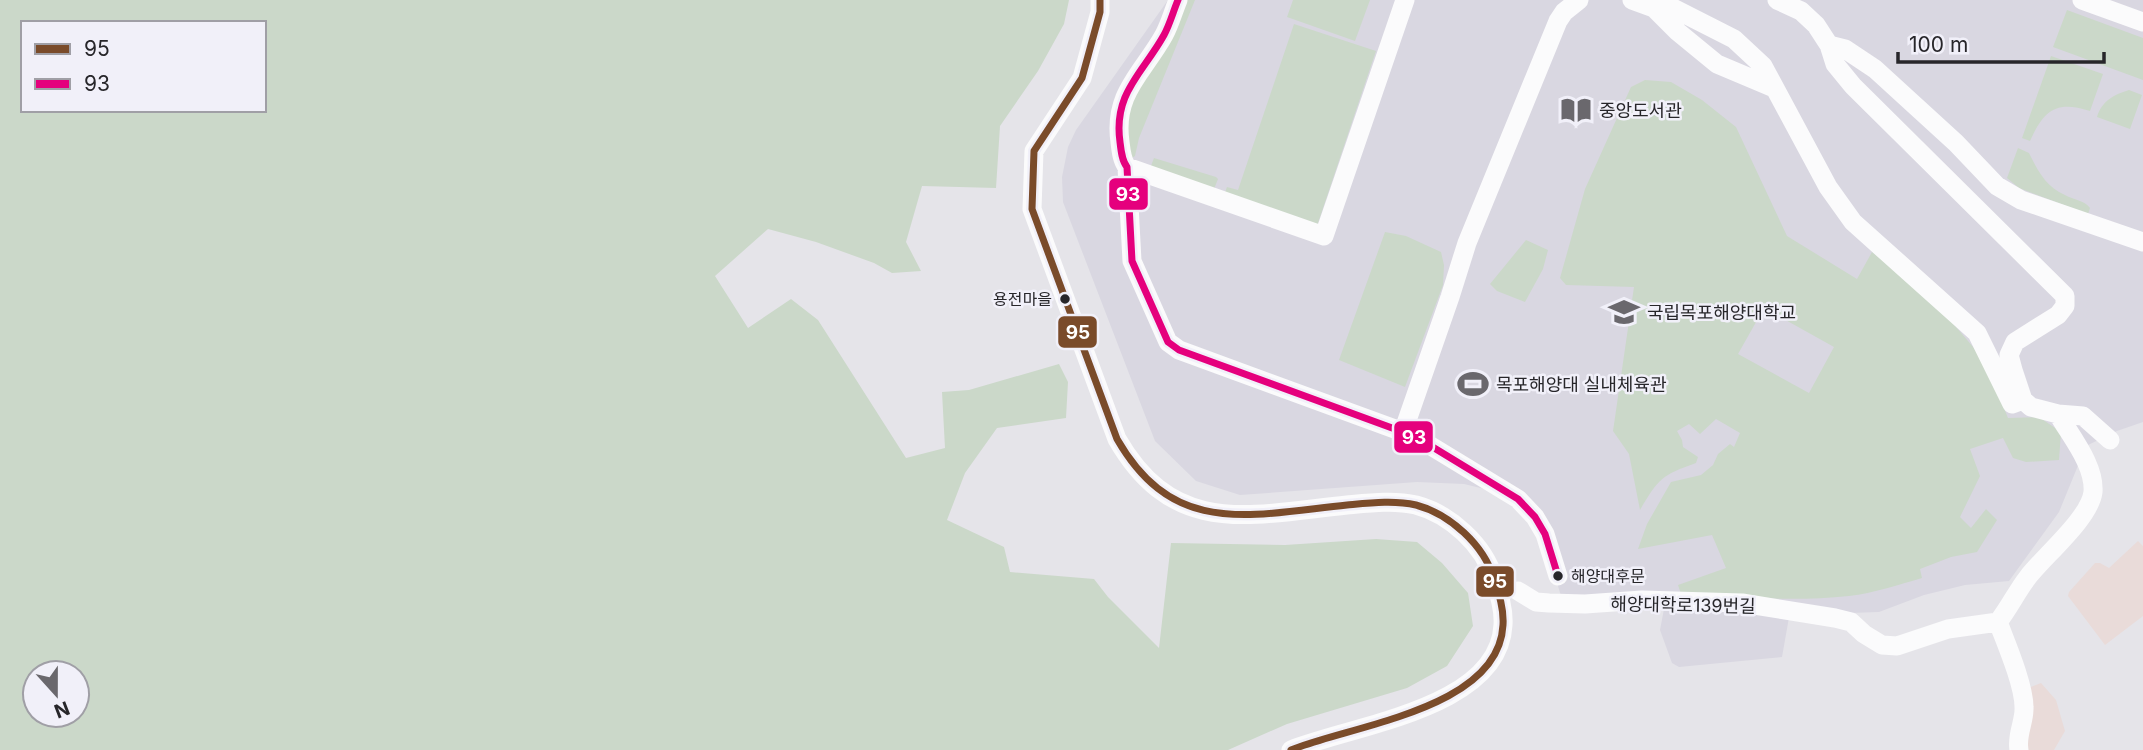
<svg xmlns="http://www.w3.org/2000/svg" width="2143" height="750" viewBox="0 0 2143 750" font-family="Inter,'Noto Sans KR',sans-serif">
<style>
.commercial{fill:#e9dbd9}
.built{fill:#d9d7e1}
.green{fill:#cbd8c9;fill-rule:evenodd}
.lines{fill:none;stroke-linecap:round;stroke-linejoin:round}
.minor{stroke:#fbfbfc;stroke-width:19}
.bus-1-casing{stroke:#f1f0f9;stroke-width:12}
.bus-2-casing{stroke:#f1f0f9;stroke-width:12}
.bus-1{stroke:#7a4b2a;stroke-width:7}
.bus-2{stroke:#e5007d;stroke-width:7}
.bus-dot{fill:#27262a;stroke:#f1f0f9;stroke-width:2.5}
.labels{text-anchor:middle;dominant-baseline:central;stroke-width:5;stroke-linejoin:round;paint-order:stroke}
.bus-label{font-size:16px;fill:#27262a;stroke:#f1f0f9;text-anchor:end}
.poi-label{font-size:18px;fill:#27262a;stroke:#f1f0f9;text-anchor:start}
.street-label{font-size:18px;fill:#27262a;stroke:#f1f0f9}
.line-badge{stroke:#f1f0f9;stroke-width:2.5}
.badge-label{font-size:19px;text-anchor:middle;font-weight:bold;fill:#fff}
</style>
<rect width="100%" height="100%" fill="#e5e4e9"/>
<path class="commercial" d="M 2138,541 L 2143,546 L 2143,616 L 2105,645 L 2068,596 L 2069,592 L 2095,563 L 2100,563 L 2109,568 Z
M 2041,683 L 2056,700 L 2065,731 L 2054,750 L 2023,750 L 2023,690 Z"/>
<path class="built" d="M 1168,0 L 2143,0 L 2143,422 L 2117,431 L 2086,446 L 2059,512 L 2009,581 L 1965,585 L 1924,595 L 1879,612 L 1849,613 L 1791,606 L 1782,657 L 1679,667 L 1672,663 L 1660,630 L 1664,609 L 1562,599 L 1548,554 L 1534,522 L 1493,491 L 1464,484 L 1417,482 L 1240,495 L 1196,481 L 1155,441 L 1063,202 L 1062,177 L 1068,147 L 1076,130 Z"/>
<path class="green" d="M 0,0 L 1069,0 L 1064,24 L 1038,71 L 1000,126 L 996,188 L 922,186 L 906,242 L 921,271 L 892,273 L 874,263 L 816,242 L 768,229 L 715,276 L 748,328 L 791,299 L 818,320 L 906,458 L 945,448 L 942,392 L 969,390 L 1059,364 L 1068,382 L 1066,418 L 997,428 L 965,473 L 947,520 L 1004,547 L 1010,572 L 1094,579 L 1108,597 L 1159,648 L 1171,543 L 1285,545 L 1376,539 L 1417,542 L 1442,563 L 1468,593 L 1473,626 L 1447,666 L 1407,688 L 1287,724 L 1228,750 L 0,750 ZM 23,23 L 264,23 L 264,110 L 23,110 ZM 35,673 L 77,673 L 77,715 L 35,715 Z
M 1182,0 L 1195,0 L 1139,138 L 1135,156 L 1132,158 C 1108,124 1165,33 1182,0 Z
M 1293,0 L 1370,0 L 1355,41 L 1287,17 Z
M 2067,10 L 2143,38 L 2143,80 L 2053,47 Z
M 1294,24 L 1376,51 L 1317,226 L 1224,195 L 1227,187 L 1238,190 Z
M 2051,56 L 2103,74 L 2090,111 C 2056,100 2044,110 2030,141 L 2022,138 Z
M 1645,80 L 1671,82 L 1702,100 L 1736,127 L 1787,236 L 1857,279 L 1872,252 L 1934,301 L 1985,361 L 2008,418 L 2039,417 L 2061,432 L 2059,460 L 2026,462 L 2013,458 L 2003,438 L 1970,449 L 1980,476 L 1960,517 L 1971,528 L 1986,509 L 1997,520 L 1977,552 L 1951,557 L 1920,569 L 1922,578 C 1898,585 1874,593 1849,596 C 1793,602 1737,597 1681,594 L 1678,585 L 1726,568 L 1712,535 L 1638,549 L 1647,524 L 1671,482 L 1701,475 L 1713,465 L 1718,454 L 1730,444 L 1734,447 L 1740,433 L 1716,419 L 1700,434 L 1689,424 L 1677,431 L 1682,440 L 1683,447 L 1698,457 L 1696,463 C 1662,475 1659,478 1640,510 L 1629,454 L 1613,431 L 1634,287 L 1566,285 L 1560,278 L 1585,189 L 1631,87 ZM 1764,308 L 1834,347 L 1809,393 L 1738,354 Z
M 2129,90 L 2142,95 L 2130,129 L 2097,117 C 2102,101 2113,95 2129,90 Z
M 2018,148 L 2029,153 C 2038,171 2046,187 2065,195 C 2074,200 2084,200 2090,208 L 2088,214 L 2019,188 L 2007,178 Z
M 1154,158 L 1216,177 L 1218,179 L 1214,189 L 1149,171 Z
M 1385,232 L 1406,236 L 1441,252 L 1444,265 L 1443,285 L 1405,387 L 1339,360 Z
M 1526,240 L 1548,250 L 1543,269 L 1525,302 L 1497,291 L 1490,284 Z"/>
<g class="lines">
<path class="minor" d="M 1100,0 L 1100,12 L 1082,78 L 1034,151 L 1032,209 L 1117,439 C 1174,538 1250,515 1347,505 C 1369,503 1394,500 1416,505 C 1450,514 1484,545 1494,579 C 1499,594 1504,609 1503,625 C 1499,709 1352,725 1291,750
M 1178,0 C 1173,12 1170,24 1164,35 C 1143,73 1113,93 1120,142 C 1121,151 1122,161 1127,167 L 1132,261 L 1168,342 L 1179,350 L 1403,432 L 1426,443 L 1518,499 L 1535,517 L 1545,534 L 1558,576
M 1632,0 L 1654,8 L 1671,7 L 1734,39 L 1763,66 L 1828,187 L 1853,222 L 1977,333 L 2012,404 L 2023,400
M 1777,0 L 1801,11 L 1816,25 L 1829,45 L 1835,64 L 1853,86 L 2065,296 L 2065,306 L 2058,315 L 2015,342 L 2009,355 L 2013,370 L 2023,400 L 2031,407 L 2058,414 L 2083,416 L 2110,440
M 2082,0 L 2143,22
M 1654,8 L 1678,32 L 1717,64 L 1774,88
M 1829,45 L 1845,49 L 1875,69 L 1956,143 L 1997,186 L 2021,200 L 2143,242
M 1127,167 L 1324,236 L 1405,0
M 1403,432 L 1450,297 L 1467,243 L 1558,21 L 1564,12 L 1579,0
M 1518,591 L 1536,602 L 1549,603 L 1585,604 L 1642,600 L 1742,603 L 1835,618 L 1851,622 L 1864,634 L 1882,645 L 1897,646 L 1948,629 L 1998,622
M 1998,622 C 2009,608 2017,591 2028,577 C 2044,556 2090,518 2093,492 C 2095,465 2071,437 2058,414
M 1998,622 C 2006,643 2024,685 2024,707 C 2025,721 2016,735 2019,750"/>
<g class="bus-1-casing">
<path id="bus-1" d="M 1100,0 L 1100,12 L 1082,78 L 1034,151 L 1032,209 L 1117,439 C 1174,538 1250,515 1347,505 C 1369,503 1394,500 1416,505 C 1450,514 1484,545 1494,579 C 1499,594 1504,609 1503,625 C 1499,709 1352,725 1291,750"/>
</g>
<g class="bus-2-casing">
<path id="bus-2" d="M 1178,0 C 1173,12 1170,24 1164,35 C 1143,73 1113,93 1120,142 C 1121,151 1122,161 1127,167 L 1132,261 L 1168,342 L 1179,350 L 1403,432 L 1426,443 L 1518,499 L 1535,517 L 1545,534 L 1558,576"/>
</g>
<use href="#bus-1" class="bus-1"/>
<use href="#bus-2" class="bus-2"/>
</g>
<defs>
<g id="library-bare" transform="scale(2.415)"><path d="M-6-4Q-3-5.5-.7-3.5V5Q-3 3-6 4ZM6-4Q3-5.5 .7-3.5V5Q3 3 6 4Z" fill="#6a686d" stroke="#f1f0f9" stroke-width="2.5" paint-order="stroke"/></g>
<g id="university-bare" transform="scale(2.415)"><path d="M0-5L7-2L0 1L-7-2ZM-4 1L0 2.5L4 1V4Q0 6-4 4Z" fill="#6a686d" stroke="#f1f0f9" stroke-width="2.5" paint-order="stroke"/></g>
<g id="stadium-bare" transform="scale(2.415)"><path d="M0-5a6.5 5 0 1 0 0 10a6.5 5 0 1 0 0-10ZM-3.5-1.8h7v3.6h-7Z" fill="#6a686d" stroke="#f1f0f9" stroke-width="2.5" paint-order="stroke"/></g>
</defs>
<g fill-rule="evenodd">
<use href="#library-bare" x="1576" y="110"/>
<use href="#university-bare" x="1624" y="312"/>
<use href="#stadium-bare" x="1473" y="384"/>
</g>
<g class="bus-dot">
<circle cx="1065" cy="299" r="6"/>
<circle cx="1558" cy="576" r="6"/>
</g>
<g class="labels">
<g class="bus-label">
<text x="1052" y="299">용전마을</text>
<text x="1571" y="576" text-anchor="start">해양대후문</text>
</g>
<g class="poi-label">
<text x="1599" y="110">중앙도서관</text>
<text x="1647" y="312">국립목포해양대학교</text>
<text x="1496" y="384">목포해양대 실내체육관</text>
</g>
<g class="street-label">
<text transform="translate(1683 605) rotate(1)">해양대학로139번길</text>
</g>
</g>
<g class="line-badge">
<rect x="1108" y="177" width="41" height="34" rx="7" fill="#e5007d"/>
<rect x="1057" y="315" width="41" height="34" rx="7" fill="#7a4b2a"/>
<rect x="1393" y="420" width="41" height="34" rx="7" fill="#e5007d"/>
<rect x="1475" y="565" width="40" height="33" rx="7" fill="#7a4b2a"/>
</g>
<g class="badge-label">
<text x="1128" y="201">93</text>
<text x="1078" y="339">95</text>
<text x="1414" y="444">93</text>
<text x="1495" y="588">95</text>
</g>
<rect x="21" y="21" width="245" height="91" fill="#f1f0f9" stroke="#a09fa6" stroke-width="2"/>
<rect x="35" y="44" width="35" height="10" fill="#7a4b2a" stroke="#a09fa6" stroke-width="2"/>
<text x="84" y="56" font-size="21" fill="#27262a">95</text>
<rect x="35" y="79" width="35" height="10" fill="#e5007d" stroke="#a09fa6" stroke-width="2"/>
<text x="84" y="91" font-size="21" fill="#27262a">93</text>
<g transform="translate(56 694) rotate(159)"><circle r="33" fill="#f1f0f9" stroke="#a09fa6" stroke-width="2"/>
<path d="M0-5L12 26L0 18L-12 26Z" fill="#6a686d"/>
<text y="-10" font-size="19" font-weight="bold" text-anchor="middle" fill="#27262a">N</text>
</g>
<path d="M1898 52v10h206v-10" fill="none" stroke="#27262a" stroke-width="3.5"/>
<text x="1909" y="52" font-size="21" fill="#27262a" stroke="#f1f0f9" stroke-width="5" paint-order="stroke">100 m</text>
</svg>
